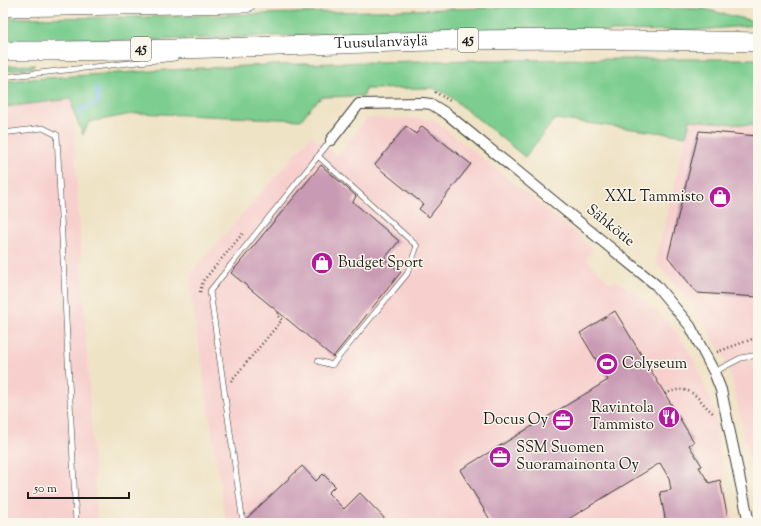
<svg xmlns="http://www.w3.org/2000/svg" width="761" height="526" viewBox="0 0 761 526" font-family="'Sorts Mill Goudy',serif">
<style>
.built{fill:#f7d0ce}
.green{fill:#7bcd8f;stroke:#4c7456}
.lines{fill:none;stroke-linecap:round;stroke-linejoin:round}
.stream{stroke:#7dbbf0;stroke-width:4}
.building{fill:#c99ab3}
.service-casing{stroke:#3c3a36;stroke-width:6}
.minor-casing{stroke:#3c3a36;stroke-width:12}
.motorway-casing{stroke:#3c3a36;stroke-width:20}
.path{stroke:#3c3a36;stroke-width:2.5;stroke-dasharray:1 3;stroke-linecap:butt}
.service{stroke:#fff;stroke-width:5}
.minor{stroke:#fff;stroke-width:10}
.motorway{stroke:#fff;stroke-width:19}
.labels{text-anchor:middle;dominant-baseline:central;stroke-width:3;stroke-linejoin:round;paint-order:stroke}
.shield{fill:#fbf7ec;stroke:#5f5e5a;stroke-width:1}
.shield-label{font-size:14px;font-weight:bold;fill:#1c1c1c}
.street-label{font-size:15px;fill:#1c1c1c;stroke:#fbf7ec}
.poi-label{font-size:15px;fill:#1c1c1c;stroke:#fbf7ec;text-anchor:end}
</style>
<rect width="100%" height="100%" fill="#fbf7ec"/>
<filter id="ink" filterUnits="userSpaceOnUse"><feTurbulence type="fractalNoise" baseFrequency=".025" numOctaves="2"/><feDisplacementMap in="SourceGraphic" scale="8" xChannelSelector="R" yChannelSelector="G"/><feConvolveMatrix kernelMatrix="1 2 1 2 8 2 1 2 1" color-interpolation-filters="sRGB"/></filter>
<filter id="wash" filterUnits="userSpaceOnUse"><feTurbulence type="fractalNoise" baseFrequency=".012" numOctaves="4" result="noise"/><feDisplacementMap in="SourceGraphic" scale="16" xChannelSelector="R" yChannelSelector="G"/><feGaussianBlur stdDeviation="0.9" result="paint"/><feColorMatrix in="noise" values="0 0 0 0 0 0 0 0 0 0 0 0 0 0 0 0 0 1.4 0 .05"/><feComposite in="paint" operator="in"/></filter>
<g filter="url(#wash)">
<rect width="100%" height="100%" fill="#efe3c6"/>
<path class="built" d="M 696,96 L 758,97 L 758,499 L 732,380 L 721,351 L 696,310 L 655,262 Z
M 72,99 L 97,523 L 3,523 L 3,107 Z
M 367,118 L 433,119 L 573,231 L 593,250 L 586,259 L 609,282 L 618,281 L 643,299 L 669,323 L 683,342 L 695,362 L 714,409 L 717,424 L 716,433 L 734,523 L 226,523 L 190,287 L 191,272 L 312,135 L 337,156 Z"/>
<path class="green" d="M 557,6 L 704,9 L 757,22 L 758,25 L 698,30 L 338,34 L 125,41 L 3,41 L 3,18 L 148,17 Z
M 758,59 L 758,126 L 690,120 L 686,136 L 555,119 L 525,157 L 447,94 L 433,88 L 365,89 L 364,96 L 322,97 L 311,107 L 301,120 L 137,113 L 89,122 L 83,135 L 73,110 L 72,99 L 3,107 L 3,81 C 101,74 200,67 299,64 C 452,59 605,59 758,59 Z
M 35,65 L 31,68 L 3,71 L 3,66 Z"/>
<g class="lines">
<path class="stream" d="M 80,115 L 82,109 L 98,103 L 97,89"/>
</g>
<g id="blocks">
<path class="building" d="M 406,126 L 416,134 L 422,126 L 471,164 L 429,217 L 419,209 L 423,204 L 375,165 Z
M 699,131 L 758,136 L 758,297 L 697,293 L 668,257 Z
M 321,165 L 356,196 L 353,202 L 399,241 L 384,259 L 401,272 L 333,357 L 231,273 Z
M 615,311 L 694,442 L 689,445 L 702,466 L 699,467 L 709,483 L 720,480 L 729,523 L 666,523 L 660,492 L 671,490 L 669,478 L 660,463 L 562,523 L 492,523 L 460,470 L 608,380 L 580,333 Z
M 302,466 L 316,481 L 323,474 L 335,486 L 328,493 L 344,509 L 360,493 L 389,523 L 247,523 L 246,519 Z"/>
</g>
</g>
<g filter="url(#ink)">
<use href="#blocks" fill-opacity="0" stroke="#3c3a36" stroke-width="1"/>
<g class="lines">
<g class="service-casing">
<path id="service" d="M 3,77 L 175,58
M 3,133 L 43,128 L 57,135 L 76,523
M 318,361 L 332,365 L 336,360 L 407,274 L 417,246 L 318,156
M 714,372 L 741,358 L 758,355
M 243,523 L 210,291 L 331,140"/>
</g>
<g class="minor-casing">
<path id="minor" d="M 331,140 L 359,104 L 423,103 L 431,104 L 447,114 L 656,285 L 690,326 L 714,372 L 721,390 L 749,523"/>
</g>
<g class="motorway-casing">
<g id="motorway">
<path d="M 3,7 L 246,3"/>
<path id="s1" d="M 3,51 C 157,52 312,44 466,40 C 563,38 661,40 758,42"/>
</g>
</g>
<path class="path" d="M 435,92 L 450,101
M 200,292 L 203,281 L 244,232
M 717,352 L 758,337
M 231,381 L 282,320 L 277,315 L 279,312
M 665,394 C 692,381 697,400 714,414"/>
<use href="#service" class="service"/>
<use href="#minor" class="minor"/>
<use href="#motorway" class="motorway"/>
</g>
</g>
<defs>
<g id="shop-disc" transform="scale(1.15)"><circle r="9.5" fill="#b5179e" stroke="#fbf7ec"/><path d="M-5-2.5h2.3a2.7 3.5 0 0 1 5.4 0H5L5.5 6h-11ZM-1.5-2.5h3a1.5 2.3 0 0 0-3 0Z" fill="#fff"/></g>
<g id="stadium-disc" transform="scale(1.15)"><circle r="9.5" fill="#b5179e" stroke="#fbf7ec"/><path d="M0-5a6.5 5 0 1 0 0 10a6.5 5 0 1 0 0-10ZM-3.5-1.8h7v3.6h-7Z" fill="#fff"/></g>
<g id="restaurant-disc" transform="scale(1.15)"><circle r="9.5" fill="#b5179e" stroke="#fbf7ec"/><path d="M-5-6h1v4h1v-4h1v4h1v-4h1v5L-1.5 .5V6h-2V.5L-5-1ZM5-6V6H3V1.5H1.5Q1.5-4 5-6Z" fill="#fff"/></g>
<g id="office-disc" transform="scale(1.15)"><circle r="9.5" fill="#b5179e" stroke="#fbf7ec"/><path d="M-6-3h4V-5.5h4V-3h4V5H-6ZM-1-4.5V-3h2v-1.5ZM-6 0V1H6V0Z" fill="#fff"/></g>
</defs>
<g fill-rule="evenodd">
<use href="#shop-disc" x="720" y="197"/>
<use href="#shop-disc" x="322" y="263"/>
<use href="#stadium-disc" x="607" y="364"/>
<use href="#restaurant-disc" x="669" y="417"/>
<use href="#office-disc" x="563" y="420"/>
<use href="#office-disc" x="500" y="457"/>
</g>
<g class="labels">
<g class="shield">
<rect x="458" y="28" width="20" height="24" rx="3"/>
<rect x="131" y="37" width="20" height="24" rx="3"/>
</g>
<g class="shield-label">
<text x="468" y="40">45</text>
<text x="141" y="49">45</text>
</g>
<g class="street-label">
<text stroke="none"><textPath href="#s1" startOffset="378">Tuusulanväylä</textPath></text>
<text transform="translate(610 226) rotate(39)">Sähkötie</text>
</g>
<g class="poi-label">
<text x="704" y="197">XXL Tammisto</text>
<text x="338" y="263" text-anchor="start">Budget Sport</text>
<text x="622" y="364" text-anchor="start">Colyseum</text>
<text x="654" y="408">Ravintola<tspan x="654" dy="17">Tammisto</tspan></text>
<text x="548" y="420">Docus Oy</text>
<text x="516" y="448" text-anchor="start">SSM Suomen<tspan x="516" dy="17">Suoramainonta Oy</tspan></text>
</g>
</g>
<rect width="761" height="526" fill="none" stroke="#fbf7ec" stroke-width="16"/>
<path d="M28 492v6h101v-6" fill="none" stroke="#1c1c1c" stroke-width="2"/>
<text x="34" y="492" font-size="12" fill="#1c1c1c" stroke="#fbf7ec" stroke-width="3" paint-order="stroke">50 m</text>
</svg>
